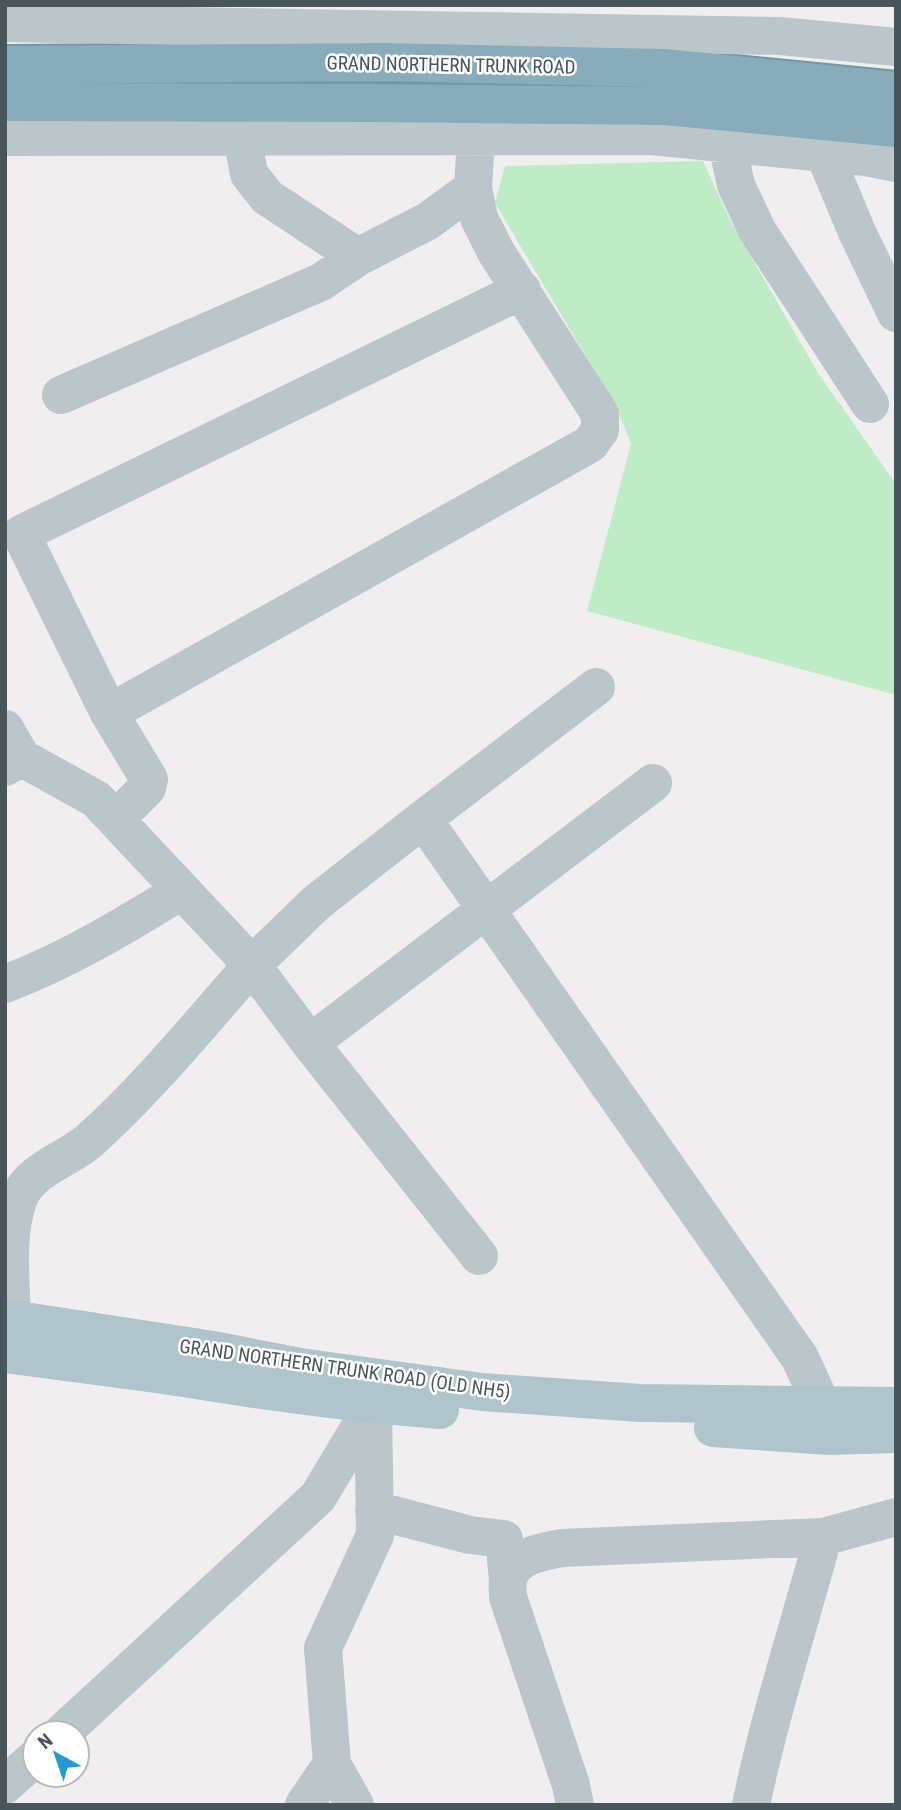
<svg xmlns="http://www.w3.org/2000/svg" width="901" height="1810" viewBox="0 0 901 1810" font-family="'Roboto Condensed',sans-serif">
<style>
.green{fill:#bfecc6}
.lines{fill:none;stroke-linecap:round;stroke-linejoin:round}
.highway-casing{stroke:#7497a6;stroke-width:42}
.minor{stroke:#bbc6cb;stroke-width:38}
.major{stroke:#b0c4cc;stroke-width:38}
.highway{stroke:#89acbb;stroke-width:38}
.labels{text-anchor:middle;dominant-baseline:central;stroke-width:5;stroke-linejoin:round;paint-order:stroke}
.street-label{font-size:19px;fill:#48565b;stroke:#fff}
</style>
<rect width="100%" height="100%" fill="#f1eeef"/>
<path class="green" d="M 703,161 L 729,218 L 818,373 L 896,484 L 896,695 L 587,611 L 631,444 L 617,409 L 495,203 L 505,166 Z"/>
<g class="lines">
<g class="highway-casing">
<path id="highway" d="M 5,65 L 385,62 L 664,68 L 896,91
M 5,102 L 373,103 L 665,106 L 896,128"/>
</g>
<path class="minor" d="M 5,23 L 780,36 L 896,47
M 5,137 L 651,136 L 866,157 L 896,163
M 242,137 L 249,174 L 267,197 L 358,257
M 476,137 L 473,188 L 479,218 L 496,252 L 600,414 L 600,430 L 590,444 L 109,713 L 21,534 L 522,290
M 727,144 L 736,185 L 757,230 L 870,404
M 824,153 L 857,232 L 896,313
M 61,395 L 321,282 L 358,257 L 428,221 L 473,188
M 109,713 L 149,779 L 147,788 L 116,819
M 5,729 L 22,758 L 5,767
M 423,819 L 800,1358 L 822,1406 L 829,1434
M 5,984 C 68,960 124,926 181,891
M 310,1043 L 653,783
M 479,1256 L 310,1043 L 252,965 L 316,903 L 423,819 L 596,687
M 12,1319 C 11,1279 5,1236 19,1198 C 30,1169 67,1160 89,1141 C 148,1088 199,1025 252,965 L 96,799 L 22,758
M 374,1510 L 470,1535 L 504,1539 L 508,1579
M 62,1733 L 318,1497 L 373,1405
M 332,1764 L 355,1805
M 5,1785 L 35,1758
M 304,1805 L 332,1764 L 323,1648 L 375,1535 L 373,1404
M 575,1805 L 571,1785 L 508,1597 C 508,1592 507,1584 508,1579 C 515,1555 542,1552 562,1548 L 823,1537
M 751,1805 C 770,1714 799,1626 823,1537 L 896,1517"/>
<path class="major" d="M 5,1318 L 213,1350 L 300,1367 L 482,1392 L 640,1403 L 896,1406
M 5,1354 C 69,1363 132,1370 196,1380 C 277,1393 357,1404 440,1410
M 713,1428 L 829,1436 L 896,1434"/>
<use href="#highway" class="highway"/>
</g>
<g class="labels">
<g class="street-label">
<text transform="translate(451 65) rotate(1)">GRAND NORTHERN TRUNK ROAD</text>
<text transform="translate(345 1369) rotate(8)">GRAND NORTHERN TRUNK ROAD (OLD NH5)</text>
</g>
</g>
<rect width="901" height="1810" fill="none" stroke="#48565b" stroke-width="14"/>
<g transform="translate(56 1754) rotate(320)"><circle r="33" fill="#ffffff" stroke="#b6bbbd" stroke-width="2"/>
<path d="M0-5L12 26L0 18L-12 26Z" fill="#2399d6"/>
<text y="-10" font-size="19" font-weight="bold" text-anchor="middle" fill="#48565b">N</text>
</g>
</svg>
